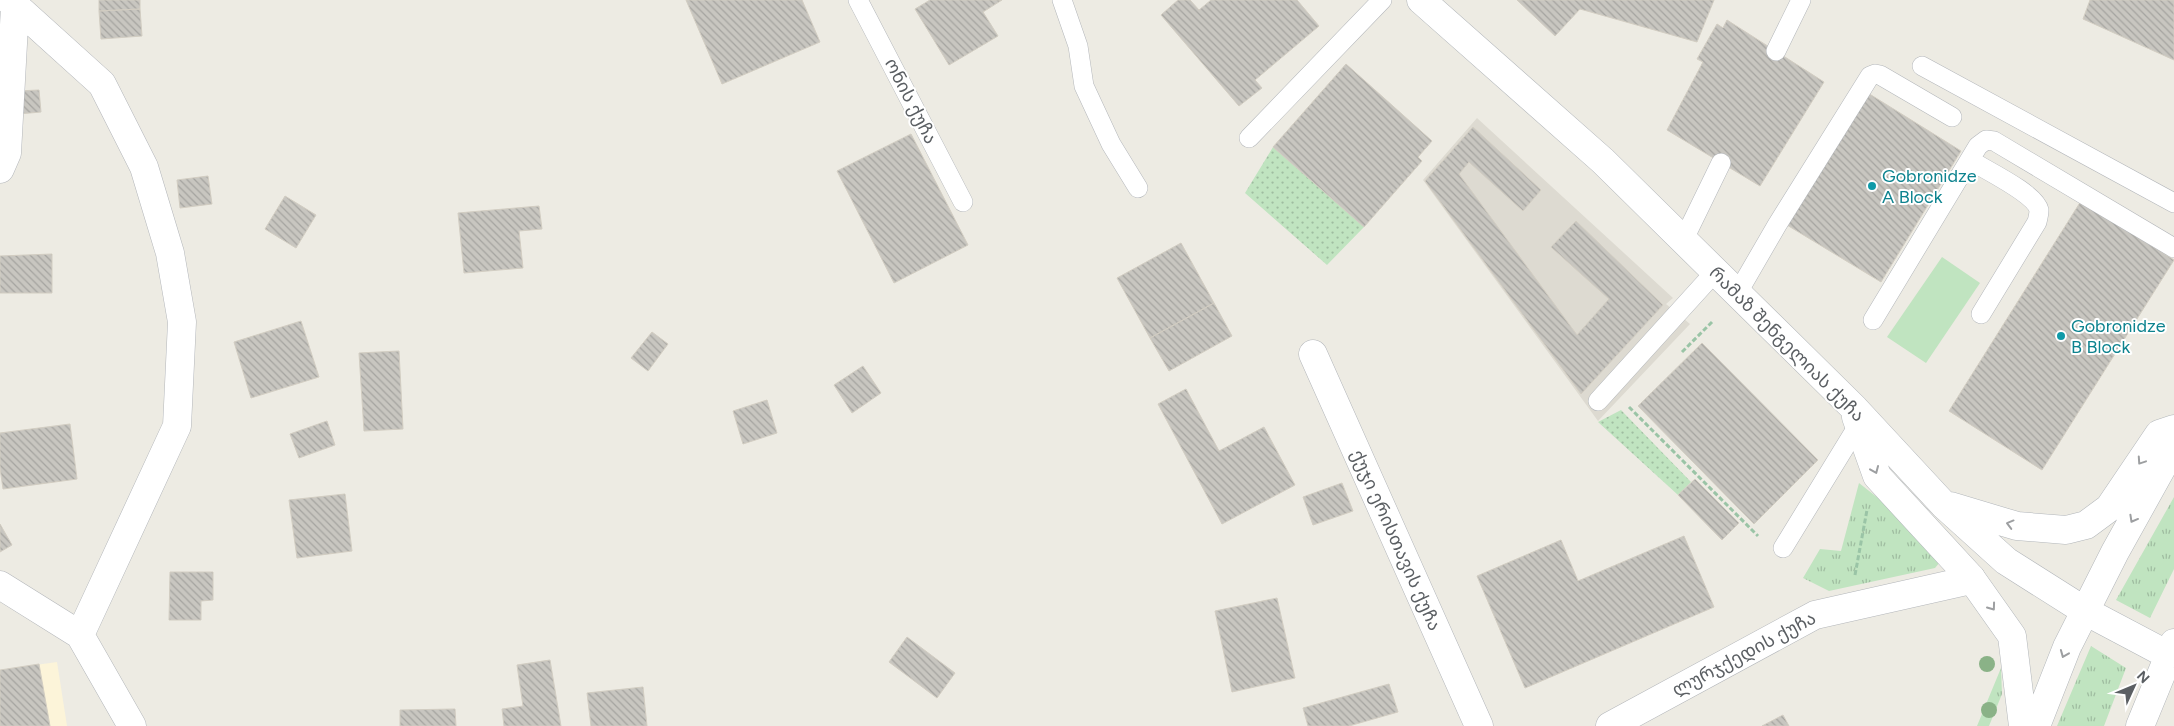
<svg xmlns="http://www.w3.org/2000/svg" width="2174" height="726" viewBox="0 0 2174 726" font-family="Figtree,'Noto Sans Georgian',sans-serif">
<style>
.commercial{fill:#fcf4d9}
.education{fill:#dddad1}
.grass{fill:url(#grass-tufts)}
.park{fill:url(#park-dots)}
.garden{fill:#c0e4c0}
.building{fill:url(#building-back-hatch);stroke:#d2cdc2}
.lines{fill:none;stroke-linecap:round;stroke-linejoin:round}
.service-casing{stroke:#b3b6ba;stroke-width:20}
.minor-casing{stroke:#b3b6ba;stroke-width:29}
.secondary-casing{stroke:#b2b6ba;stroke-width:29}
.path{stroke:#9ac4a6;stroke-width:3;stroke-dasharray:5 2.5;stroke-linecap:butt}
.service{stroke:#fff;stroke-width:19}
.minor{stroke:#fff;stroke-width:28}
.secondary{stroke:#fff;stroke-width:28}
.tree{fill:#8ab287}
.oneway{stroke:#9d9fa1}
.culture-dot{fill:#0f9aa8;stroke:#fff;stroke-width:2}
.labels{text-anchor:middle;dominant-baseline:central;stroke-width:4;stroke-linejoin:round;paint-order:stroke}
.street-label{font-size:18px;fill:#5b5f63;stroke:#fff}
.culture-label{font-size:18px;fill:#0d838f;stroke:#fff;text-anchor:start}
</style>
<defs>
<pattern id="grass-tufts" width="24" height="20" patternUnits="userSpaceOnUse" patternTransform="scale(1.25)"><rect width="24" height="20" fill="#c0e4c0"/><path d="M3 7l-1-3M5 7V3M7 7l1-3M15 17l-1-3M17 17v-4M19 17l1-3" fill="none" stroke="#9fbca0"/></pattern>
<pattern id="park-dots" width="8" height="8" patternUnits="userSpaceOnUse" patternTransform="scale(1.25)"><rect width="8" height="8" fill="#c0e4c0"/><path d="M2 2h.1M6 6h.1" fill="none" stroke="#9fbca0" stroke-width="1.8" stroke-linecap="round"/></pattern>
<pattern id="building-back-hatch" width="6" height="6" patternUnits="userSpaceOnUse" patternTransform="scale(1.25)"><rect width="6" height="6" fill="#c8c6c0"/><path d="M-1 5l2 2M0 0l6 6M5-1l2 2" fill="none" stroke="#a5a4a0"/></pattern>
</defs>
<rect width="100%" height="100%" fill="#edebe3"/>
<path class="commercial" d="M 57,662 L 67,726 L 0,726 L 0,670 Z"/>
<path class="education" d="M 1477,118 L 1673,298 L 1666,304 L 1690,324 L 1598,421 L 1423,180 Z"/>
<path class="grass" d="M 1859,483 L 1902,517 L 1940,562 L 1935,568 L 1829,591 L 1803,578 L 1820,549 L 1841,551 Z
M 2174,497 L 2174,569 L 2150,618 L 2116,600 Z
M 2091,646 L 2126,668 L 2104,726 L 2057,726 Z
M 2001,668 L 2002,694 L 1989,726 L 1977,726 Z"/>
<path class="park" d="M 1273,147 L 1364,227 L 1327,265 L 1245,193 Z
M 1621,410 L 1691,482 L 1678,495 L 1598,422 Z"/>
<path class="garden" d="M 1942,257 L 1980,283 L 1926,363 L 1887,337 Z"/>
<path class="building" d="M 99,0 L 140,0 L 140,9 L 99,11 Z
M 686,0 L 802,0 L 820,42 L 722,84 Z
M 930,0 L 1002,0 L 983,12 L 998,36 L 949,65 L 915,9 Z
M 1178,0 L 1190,0 L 1199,10 L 1211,0 L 1297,0 L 1319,26 L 1255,80 L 1262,88 L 1239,106 L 1161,15 Z
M 1517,0 L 1714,0 L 1697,42 L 1580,9 L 1555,36 Z
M 2090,0 L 2174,0 L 2174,60 L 2083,19 Z
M 140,9 L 142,36 L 101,39 L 99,11 Z
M 1727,20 L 1824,82 L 1760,186 L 1667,130 L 1703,62 L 1697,59 L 1717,24 L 1723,28 Z
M 1346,64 L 1432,141 L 1418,157 L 1422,161 L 1364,227 L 1273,147 Z
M 39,90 L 41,112 L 18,114 L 17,91 Z
M 1863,90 L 1961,151 L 1881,282 L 1782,222 Z
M 1473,127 L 1541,190 L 1523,211 L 1469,162 L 1459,174 L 1577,335 L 1609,299 L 1551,247 L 1576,221 L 1663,305 L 1581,394 L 1425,181 Z
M 911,134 L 968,245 L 894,283 L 837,171 Z
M 208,176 L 212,204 L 180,208 L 177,180 Z
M 285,196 L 316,215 L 296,248 L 265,229 Z
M 2081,201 L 2174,260 L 2042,470 L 1949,411 Z
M 539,206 L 542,229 L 519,231 L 523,268 L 464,273 L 458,213 Z
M 1181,243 L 1214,303 L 1150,338 L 1117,278 Z
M 52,254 L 52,293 L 0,293 L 0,256 Z
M 1214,303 L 1232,336 L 1169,371 L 1150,338 Z
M 301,321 L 319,377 L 251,398 L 234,342 Z
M 652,332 L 668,344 L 648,371 L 631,358 Z
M 1702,343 L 1818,460 L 1754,524 L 1638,406 Z
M 399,351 L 403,429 L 364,431 L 359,353 Z
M 863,366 L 881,393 L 852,413 L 834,385 Z
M 1186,389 L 1219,451 L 1264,427 L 1295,485 L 1222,524 L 1158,404 Z
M 767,400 L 777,433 L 743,444 L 733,411 Z
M 327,421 L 335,445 L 299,458 L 290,434 Z
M 70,424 L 77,479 L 3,489 L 0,468 L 0,433 Z
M 1695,479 L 1739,523 L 1722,540 L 1678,495 Z
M 1342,483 L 1353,511 L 1313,525 L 1303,497 Z
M 345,494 L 352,551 L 297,558 L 289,500 Z
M 0,524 L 12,545 L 0,552 Z
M 1684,536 L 1714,607 L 1525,688 L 1477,576 L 1561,540 L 1578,581 Z
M 170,572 L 213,572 L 213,600 L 201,601 L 201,620 L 169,620 Z
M 1277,598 L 1295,678 L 1232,692 L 1215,611 Z
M 907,637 L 955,673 L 937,698 L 889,662 Z
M 550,660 L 561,726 L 504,726 L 502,709 L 523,706 L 517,665 Z
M 39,664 L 50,726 L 0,726 L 0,670 Z
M 1389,684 L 1398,712 L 1349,726 L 1308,726 L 1303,708 Z
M 643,687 L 647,726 L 591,726 L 587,693 Z
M 455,709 L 456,726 L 400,726 L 400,710 Z
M 1783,715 L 1789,726 L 1762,726 Z"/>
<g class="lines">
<g class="service-casing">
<path id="service" d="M 858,0 L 963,202
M 1062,0 L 1078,46 L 1084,86 L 1111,144 L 1138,188
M 1776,51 L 1801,0
M 1922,66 L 2174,203
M 1249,138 L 1382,0
M 1970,160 C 1985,170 2035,193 2039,210 C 2039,214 2038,218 2037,222 L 1981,314
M 1683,241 L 1721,163
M 1737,294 L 1777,225 L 1870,76 L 1875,74 L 1880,75 L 1952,117
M 1873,320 L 1978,146 L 1986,140 L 1994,141 L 2174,248
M 1598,401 L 1715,272
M 1783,548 L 1859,424"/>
</g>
<g class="minor-casing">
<path id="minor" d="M 9,0 L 102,84 L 144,167 L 170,253 L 182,322 L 177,426 L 80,635
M 0,169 L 7,153 L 15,7
M 1313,354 L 1479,726
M 0,585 L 80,635 L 132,726
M 1610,726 L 1815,615 L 1966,581 L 1971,578"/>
</g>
<g class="secondary-casing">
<path id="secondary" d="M 1421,0 L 1603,161 L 1854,408 L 1944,505 L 2006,561 L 2085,611 L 2168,655
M 1856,417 L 1877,476 L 1971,578 L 2012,636 L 2023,726
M 1950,506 L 2017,526 L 2066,530 L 2086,525 L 2109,508 L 2159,434 L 2174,429
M 2036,726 L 2067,647 L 2115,552 L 2174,446
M 2140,726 L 2174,643"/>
</g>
<path class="path" d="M 1682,352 L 1712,322
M 1629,407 L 1758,536
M 1855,575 L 1867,510"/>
<use href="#service" class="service"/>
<use href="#minor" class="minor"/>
<use href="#secondary" class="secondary"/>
</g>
<g class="tree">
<circle cx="1987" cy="664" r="8"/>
<circle cx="1989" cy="710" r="8"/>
</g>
<defs><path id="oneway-chevron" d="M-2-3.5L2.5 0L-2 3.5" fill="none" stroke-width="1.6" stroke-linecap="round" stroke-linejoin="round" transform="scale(1.25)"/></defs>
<g class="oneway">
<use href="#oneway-chevron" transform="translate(2141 461) rotate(124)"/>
<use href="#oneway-chevron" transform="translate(1875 470) rotate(67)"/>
<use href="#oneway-chevron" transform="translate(2133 519) rotate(119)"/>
<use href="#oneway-chevron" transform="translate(2010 524) rotate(-165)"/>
<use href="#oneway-chevron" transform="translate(1992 607) rotate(54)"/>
<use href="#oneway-chevron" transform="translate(2064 654) rotate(112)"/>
</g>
<g class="culture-dot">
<circle cx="1872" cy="186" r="5"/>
<circle cx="2061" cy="336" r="5"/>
</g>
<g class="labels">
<g class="street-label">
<text transform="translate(911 101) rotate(63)">ონის ქუჩა</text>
<text transform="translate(1787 344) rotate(45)">რამაზ შენგელიას ქუჩა</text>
<text transform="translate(1396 540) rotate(66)">ქუჯი ერისთავის ქუჩა</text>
<text transform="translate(1744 654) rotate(-28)">ლურჯქედის ქუჩა</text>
</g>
<g class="culture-label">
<text x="1882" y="176">Gobronidze<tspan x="1882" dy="21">A Block</tspan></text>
<text x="2071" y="326">Gobronidze<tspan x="2071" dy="21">B Block</tspan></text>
</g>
</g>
<g transform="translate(2134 686) rotate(46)" stroke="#ffffff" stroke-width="4" paint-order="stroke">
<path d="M0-4L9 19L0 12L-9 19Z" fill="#5b5f63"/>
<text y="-8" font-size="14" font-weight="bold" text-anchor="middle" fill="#5b5f63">N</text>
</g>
</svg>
